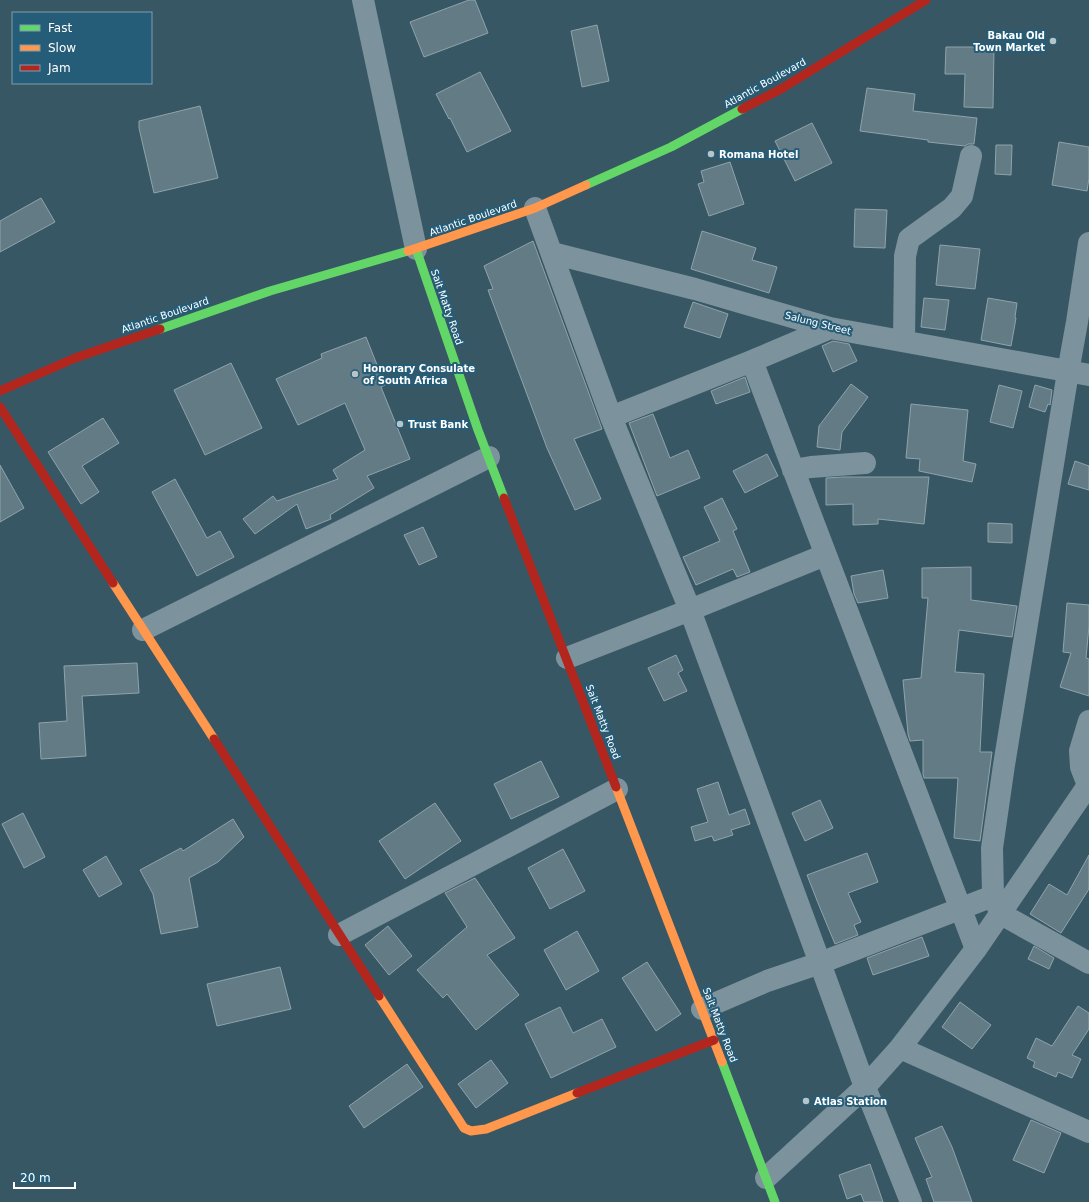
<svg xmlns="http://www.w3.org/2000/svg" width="1089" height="1202" viewBox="0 0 1089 1202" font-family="'DejaVu Sans',sans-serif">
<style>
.building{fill:#637b85;stroke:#8fa3ac}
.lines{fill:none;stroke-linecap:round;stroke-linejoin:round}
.street{stroke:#7c929c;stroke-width:22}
.fast{stroke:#63d668;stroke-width:9}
.slow{stroke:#ff974d;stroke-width:9}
.jam{stroke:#b3261e;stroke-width:9}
.poi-dot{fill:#b9c4c9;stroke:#255d78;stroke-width:1.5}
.labels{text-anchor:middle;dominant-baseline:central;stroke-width:4;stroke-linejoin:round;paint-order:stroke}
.poi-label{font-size:10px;font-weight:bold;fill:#fff;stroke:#255d78;text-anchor:start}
.street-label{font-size:10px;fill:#fff;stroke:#255d78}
</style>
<rect width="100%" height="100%" fill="#385765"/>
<path class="building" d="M 469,0 L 475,0 L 488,33 L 424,57 L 410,22 Z
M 597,25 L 609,81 L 582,87 L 571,31 Z
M 946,47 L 994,47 L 993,108 L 964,107 L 965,74 L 945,74 Z
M 480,72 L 511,131 L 467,152 L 450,118 L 449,119 L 436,94 Z
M 867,88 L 915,94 L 913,111 L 977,118 L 974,144 L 968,144 L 965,146 L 928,142 L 928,140 L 860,131 Z
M 200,106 L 218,178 L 154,193 L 139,128 L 139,121 Z
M 812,123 L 832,163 L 795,181 L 775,141 Z
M 1059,142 L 1089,147 L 1089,178 L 1087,191 L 1052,185 Z
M 996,145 L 1012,145 L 1011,175 L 995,174 Z
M 730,162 L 744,204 L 709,216 L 698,184 L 704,182 L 701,171 Z
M 41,198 L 55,222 L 0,252 L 0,221 Z
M 855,209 L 887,210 L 885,248 L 854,247 Z
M 702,231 L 756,248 L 752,260 L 777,267 L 769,293 L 691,269 Z
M 533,241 L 602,429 L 574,439 L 601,499 L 575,510 L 547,448 L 488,290 L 493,289 L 484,266 Z
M 940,245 L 980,249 L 975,289 L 936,285 Z
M 924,298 L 949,300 L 945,330 L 921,327 Z
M 988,298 L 1017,303 L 1015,317 L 1016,318 L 1011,346 L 981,340 Z
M 693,302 L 728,314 L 720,338 L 684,327 Z
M 366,337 L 385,385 L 381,387 L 410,459 L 367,476 L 374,488 L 330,515 L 331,519 L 306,529 L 297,504 L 255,534 L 243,519 L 273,496 L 277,501 L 338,479 L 333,470 L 365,450 L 345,403 L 298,425 L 276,379 L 322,358 L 321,354 Z
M 833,341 L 849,344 L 857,361 L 833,372 L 822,346 Z
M 231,363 L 262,428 L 205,455 L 174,390 Z
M 745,377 L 750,392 L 716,404 L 711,391 Z
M 851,384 L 868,397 L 842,432 L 840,450 L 817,447 L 819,426 Z
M 999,385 L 1022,391 L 1013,428 L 990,422 Z
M 1035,385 L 1052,390 L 1050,405 L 1048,404 L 1045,412 L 1029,407 Z
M 911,404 L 968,410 L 963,461 L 976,464 L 972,482 L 919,471 L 920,459 L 906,458 Z
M 653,414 L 670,458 L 688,450 L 700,478 L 657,496 L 629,423 Z
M 103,418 L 119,443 L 82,466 L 99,492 L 81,504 L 48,452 Z
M 767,454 L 778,476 L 745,493 L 733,471 Z
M 1075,461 L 1089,466 L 1089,490 L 1068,484 Z
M 0,465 L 24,508 L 0,522 Z
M 843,477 L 929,477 L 924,524 L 878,519 L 878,524 L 853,525 L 853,504 L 826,505 L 826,478 Z
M 175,479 L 207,538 L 220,531 L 234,557 L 197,576 L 152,492 Z
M 722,498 L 737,529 L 733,531 L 750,572 L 737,577 L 733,569 L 696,585 L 683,557 L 720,541 L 704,507 Z
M 988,523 L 1012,524 L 1012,543 L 988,542 Z
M 423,527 L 437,557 L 419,565 L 404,535 Z
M 971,567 L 971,600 L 1017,606 L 1012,637 L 959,630 L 955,672 L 984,674 L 980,752 L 992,752 L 980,841 L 954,838 L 958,778 L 924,778 L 923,774 L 923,740 L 910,741 L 908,734 L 903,680 L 921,678 L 928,598 L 922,598 L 922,568 Z
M 883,570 L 888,598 L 858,603 L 854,594 L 851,576 Z
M 1067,603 L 1089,605 L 1089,626 L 1086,658 L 1089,659 L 1089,696 L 1060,687 L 1071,653 L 1063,652 Z
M 676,655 L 683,670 L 678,673 L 687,691 L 664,701 L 648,668 Z
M 137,663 L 139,693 L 82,696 L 86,756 L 41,759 L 39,723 L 67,721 L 64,666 Z
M 541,761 L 559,797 L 511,819 L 494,784 Z
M 718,782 L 729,815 L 745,809 L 750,824 L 731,830 L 733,835 L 714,841 L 712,836 L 695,841 L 691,827 L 708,822 L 697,789 Z
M 820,800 L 833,828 L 805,841 L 792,813 Z
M 435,803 L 461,841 L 405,879 L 379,841 Z
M 23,813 L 45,857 L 24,868 L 2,824 Z
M 233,819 L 244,837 L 218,862 L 189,878 L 198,927 L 161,934 L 153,894 L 140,870 L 181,848 L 183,851 Z
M 563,849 L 585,891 L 550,909 L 528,868 Z
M 867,853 L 878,882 L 848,893 L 861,922 L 854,925 L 858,935 L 835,944 L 818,903 L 807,875 Z
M 1089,855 L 1089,889 L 1061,933 L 1030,914 L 1049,884 L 1067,895 Z
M 106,856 L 122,884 L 99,897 L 83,870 Z
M 475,878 L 515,938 L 487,955 L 519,995 L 476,1030 L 447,994 L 443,998 L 417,970 L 467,927 L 445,893 Z
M 388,926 L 412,956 L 389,975 L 365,945 Z
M 577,931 L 599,971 L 566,990 L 544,950 Z
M 922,937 L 929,956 L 873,975 L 867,958 Z
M 1034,946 L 1054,958 L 1049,969 L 1028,959 Z
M 647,962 L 681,1014 L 656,1031 L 622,978 Z
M 280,967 L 291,1009 L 217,1026 L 207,984 Z
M 960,1002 L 991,1025 L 972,1049 L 942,1027 Z
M 1078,1006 L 1089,1013 L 1089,1029 L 1072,1055 L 1081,1059 L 1072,1078 L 1058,1072 L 1056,1077 L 1033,1067 L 1035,1062 L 1027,1058 L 1036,1038 L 1052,1046 Z
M 560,1007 L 573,1033 L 602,1019 L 616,1047 L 551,1078 L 525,1024 Z
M 491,1060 L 508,1083 L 476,1108 L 458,1084 Z
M 407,1064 L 423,1087 L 364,1128 L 349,1106 Z
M 1031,1120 L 1061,1133 L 1044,1173 L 1013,1160 Z
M 942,1126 L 952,1147 L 972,1202 L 934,1202 L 926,1179 L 932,1177 L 915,1138 Z
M 870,1164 L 883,1202 L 864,1202 L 861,1194 L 847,1199 L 839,1175 Z"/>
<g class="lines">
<path class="street" d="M 363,0 L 416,249
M 535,208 L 611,417 L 690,610 L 820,963 L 865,1087 L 911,1202
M 1089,243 L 1077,322 L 1068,372 L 1004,765 L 992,848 L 993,896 L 1001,914 L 1089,963
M 552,253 L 695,289 L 830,328 L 1089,375
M 904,341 L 905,256 L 909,239 L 952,208 L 962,196 L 971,156
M 752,361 L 976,949
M 611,417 L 752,361 L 830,328
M 793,470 L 811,467 L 865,463
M 143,630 L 489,457
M 567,658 L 690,610 L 825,555
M 1088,785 L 1081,767 L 1080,751 L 1089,721
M 339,935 L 617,789
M 702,1009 L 767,981 L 820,963 L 993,896
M 900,1048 L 1089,1132
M 766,1178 L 865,1087 L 900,1048 L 976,949 L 1089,784"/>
<path class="fast" d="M 586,185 L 671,147 L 742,109
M 416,249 L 478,430 L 504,498
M 160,329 L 270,291 L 408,251
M 722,1062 L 775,1202"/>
<path class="slow" d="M 408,251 L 535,208 L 586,185
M 113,583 L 214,739
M 616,787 L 722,1062
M 379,996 L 464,1128 L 471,1131 L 486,1129 L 577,1093"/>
<path class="jam" d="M 742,109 L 781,89 L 926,0
M 0,391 L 75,358 L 160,329
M 0,407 L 113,583
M 504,498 L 616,787
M 214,739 L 379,996
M 577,1093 L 714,1040"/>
</g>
<g class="poi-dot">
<circle cx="1053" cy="41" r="4"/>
<circle cx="711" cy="154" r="4"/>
<circle cx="355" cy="374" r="4"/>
<circle cx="400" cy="424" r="4"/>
<circle cx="806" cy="1101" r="4"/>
</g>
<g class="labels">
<g class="poi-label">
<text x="1045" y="35" text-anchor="end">Bakau Old<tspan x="1045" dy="12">Town Market</tspan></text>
<text x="719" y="154">Romana Hotel</text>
<text x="363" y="368">Honorary Consulate<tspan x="363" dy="12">of South Africa</tspan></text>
<text x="408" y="424">Trust Bank</text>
<text x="814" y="1101">Atlas Station</text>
</g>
<g class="street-label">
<text transform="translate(765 83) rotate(-29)">Atlantic Boulevard</text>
<text transform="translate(473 218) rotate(-19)">Atlantic Boulevard</text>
<text transform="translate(447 307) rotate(71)">Sait Matty Road</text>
<text transform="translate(165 315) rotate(-19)">Atlantic Boulevard</text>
<text transform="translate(818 323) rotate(14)">Salung Street</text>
<text transform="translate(603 722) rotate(69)">Sait Matty Road</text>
<text transform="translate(720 1025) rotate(69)">Sait Matty Road</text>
</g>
</g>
<rect x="12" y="12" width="140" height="72" fill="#255d78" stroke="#7c9eae"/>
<rect x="20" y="25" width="20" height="6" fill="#63d668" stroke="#7c9eae"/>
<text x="48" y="32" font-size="12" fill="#ffffff">Fast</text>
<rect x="20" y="45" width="20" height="6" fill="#ff974d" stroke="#7c9eae"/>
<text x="48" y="52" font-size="12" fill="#ffffff">Slow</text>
<rect x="20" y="65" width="20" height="6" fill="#b3261e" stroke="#7c9eae"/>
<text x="48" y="72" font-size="12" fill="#ffffff">Jam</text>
<path d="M14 1182v6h61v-6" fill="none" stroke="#ffffff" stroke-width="2"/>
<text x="20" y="1182" font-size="12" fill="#ffffff" stroke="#255d78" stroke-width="3" paint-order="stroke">20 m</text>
</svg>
